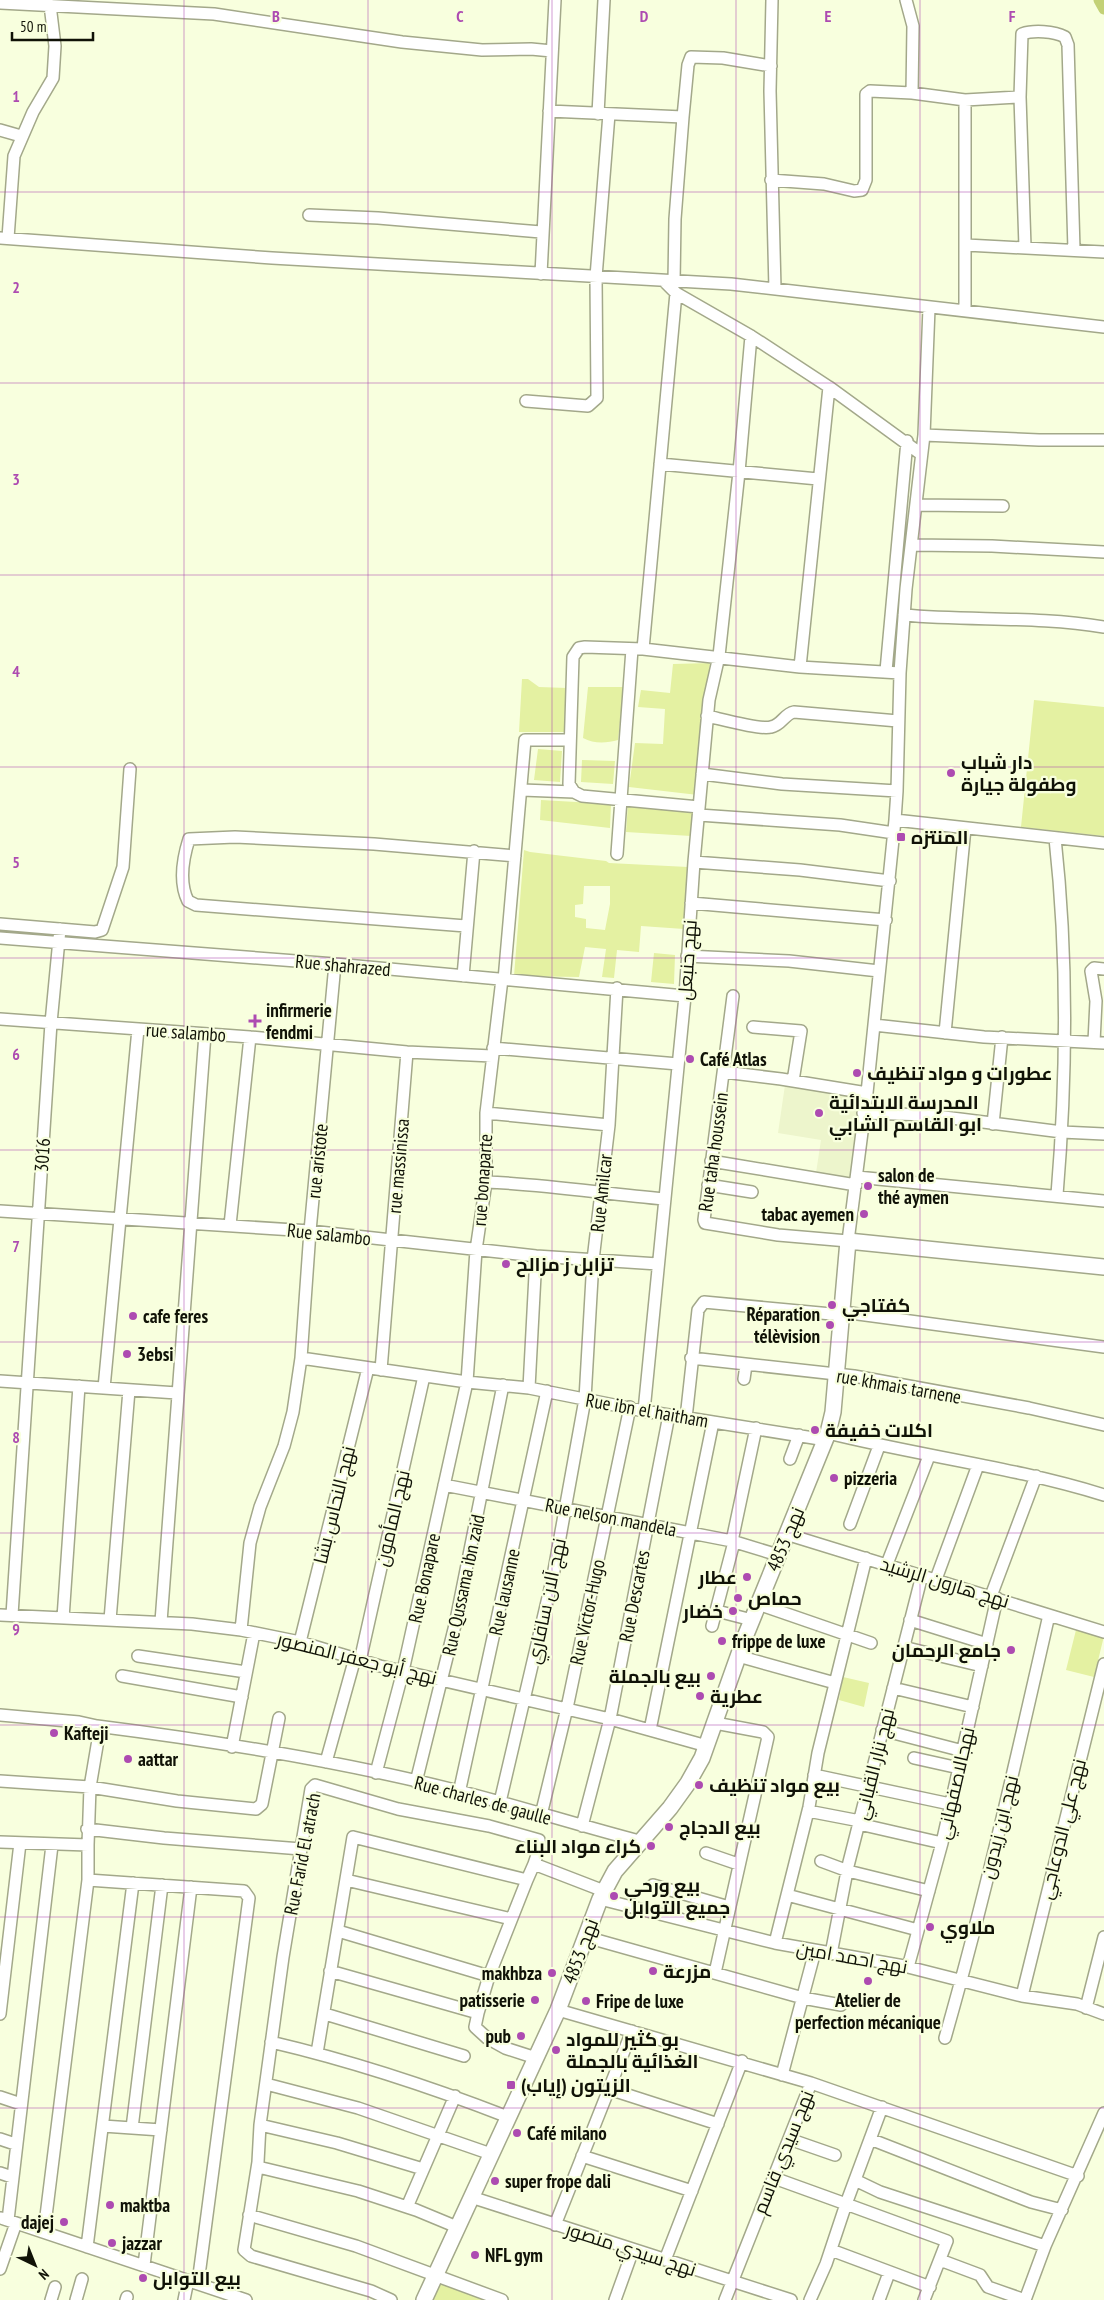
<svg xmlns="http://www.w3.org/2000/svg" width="1104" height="2300" viewBox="0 0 1104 2300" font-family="'PT Sans Narrow',Cairo,sans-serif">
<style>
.built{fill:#edf5cc}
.green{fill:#e4f1a2;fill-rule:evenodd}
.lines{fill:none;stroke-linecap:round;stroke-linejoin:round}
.canal{stroke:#c3d176;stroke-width:11}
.street-casing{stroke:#a3a88a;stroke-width:14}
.secondary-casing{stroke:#a3a88a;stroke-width:18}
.street{stroke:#fff;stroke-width:11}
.secondary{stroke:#fff;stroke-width:15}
.grid{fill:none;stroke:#ad4bb1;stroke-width:1;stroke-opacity:0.55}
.poi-dot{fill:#ad4bb1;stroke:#f8ffde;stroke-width:2}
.labels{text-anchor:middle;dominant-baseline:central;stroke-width:4.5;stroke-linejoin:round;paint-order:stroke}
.poi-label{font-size:19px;font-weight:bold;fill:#101207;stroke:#f8ffde;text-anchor:start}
.street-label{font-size:19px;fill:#101207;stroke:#f8ffde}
.grid-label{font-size:16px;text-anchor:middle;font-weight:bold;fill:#ad4bb1;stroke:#f8ffde;stroke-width:4.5;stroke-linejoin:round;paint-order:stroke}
</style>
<rect width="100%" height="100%" fill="#f8ffde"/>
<path class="built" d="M 785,1085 L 859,1093 L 851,1177 L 816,1173 L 821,1140 L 778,1133 Z"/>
<path class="green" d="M 710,663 L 698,795 L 629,787 L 635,743 L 663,744 L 665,709 L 638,707 L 641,690 L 670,693 L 673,664 Z
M 522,679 L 528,679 L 539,687 L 567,688 L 564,732 L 519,732 Z
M 588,687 L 624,687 L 618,740 C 607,743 594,744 583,738 Z
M 1034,700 L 1104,707 L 1104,836 L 1021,827 Z
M 538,749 L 562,751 L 560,782 L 534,780 Z
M 582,760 L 615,761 L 613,784 L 581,782 Z
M 541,800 L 611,804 L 610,828 L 540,820 Z
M 628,804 L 695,810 L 691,836 L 626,832 Z
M 524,850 L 530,852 L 606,861 L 609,863 L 688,867 L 684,929 L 641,926 L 639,952 L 617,950 L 614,978 L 602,977 L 606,949 L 585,947 L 579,977 L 514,976 ZM 584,886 L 610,886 L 610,904 L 605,930 L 586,928 L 586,919 L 575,917 L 575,905 L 583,904 Z
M 654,953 L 675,955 L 674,984 L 651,982 Z
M 1076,1630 L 1104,1636 L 1094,1677 L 1066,1670 Z
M 843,1677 L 869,1683 L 864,1707 L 839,1700 Z
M 442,2280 L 498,2300 L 433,2300 Z"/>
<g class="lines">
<path class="canal" d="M 1099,0 L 1104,9"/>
<g class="street-casing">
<path id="street" d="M 772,0 L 770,91 L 775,289
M 906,0 L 913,26 L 912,93 L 965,100 L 965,310
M 0,3 L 214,14 L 402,42 L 482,50 L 531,49 L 552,51
M 1020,97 L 1025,247
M 965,100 L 1020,97 L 1022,34 C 1033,30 1054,31 1065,37 L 1068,45 L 1074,250
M 549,111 L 683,117 L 675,219 L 674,282
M 598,114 L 604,0
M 683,117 L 688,65 L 691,57 L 723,58 L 771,66
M 0,130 L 21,136
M 771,180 L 824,184 L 854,191 L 862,190 L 866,180 L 866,94 L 870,91 L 912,93
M 309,215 L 378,218 L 541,232
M 0,238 L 272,258 L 731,284 L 1104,327
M 8,238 L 14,156 L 33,112 L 53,78 L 55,46 L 50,5
M 966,245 L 1104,252
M 541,274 L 555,0
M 664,281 L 676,293 L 643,649 L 800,667 L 900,673 L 906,589 L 924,435 L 929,308
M 676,293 L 751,336 L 829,387 L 921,454
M 526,401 L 588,406 L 597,398 L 596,277 L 609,114
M 924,435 L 1039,440 L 1104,440
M 660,464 L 818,479
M 917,505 L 1003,506
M 912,545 L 992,546 L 1104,552
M 904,615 C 970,621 1038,616 1104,627
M 643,649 L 585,647 L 579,648 L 573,657 L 569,784 L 574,792 L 582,796 L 699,807
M 800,667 L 829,387
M 886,671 L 907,441
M 707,716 C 721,719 760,730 771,727 C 782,725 784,714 794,712 L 898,721
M 702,774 L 782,784 L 897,791
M 522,790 L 574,792
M 699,815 L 840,825 L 894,833
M 895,820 L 897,791 L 900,673
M 1055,838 C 1068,957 1067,1075 1057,1195
M 617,854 L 632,649
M 694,862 L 800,870 L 890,881
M 691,903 L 886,920
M 0,924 L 95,932 L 102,930 L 123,867 L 130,769
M 466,926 L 196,905 L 188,901 C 179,883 183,858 189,839 L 235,837 L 374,844 L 515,856
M 0,938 L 335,964 L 685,996
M 687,956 L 789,961 L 879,971
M 463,976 L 474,851
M 504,980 L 525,740 L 570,740
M 733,996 L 704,1220 L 705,1223 L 778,1235 L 848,1241 L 867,1093 L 895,820 L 1104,843
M 0,1019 L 250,1037 L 407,1052 L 492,1056
M 874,1025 L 984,1037 L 1104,1043
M 753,1027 L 801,1031 L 793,1081
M 945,1033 L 965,828
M 1094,1042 L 1096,1001 L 1091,971 L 1094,968 L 1104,969
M 493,1048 L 678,1064
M 724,1072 L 781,1079 L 867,1093
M 486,1113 L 609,1125
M 863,1113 L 928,1115 L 1062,1132 L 1104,1134
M 993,1124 L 1002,1037
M 711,1161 L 856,1185
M 857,1177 L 1104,1201
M 486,1182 C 546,1184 605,1194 665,1199
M 708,1185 L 752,1192
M 0,1211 L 310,1231 L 536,1256 L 658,1264
M 230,1225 L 250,1037
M 843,1312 L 1104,1347
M 301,1358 L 310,1231 L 335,964
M 691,1358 L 854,1376 L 1029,1408 L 1104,1425
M 381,1370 L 407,1052
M 744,1379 L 746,1365
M 0,1381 L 177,1393
M 104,1388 L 138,1029
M 529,1388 L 536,1256
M 644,1411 L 685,996 L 694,862 L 709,700 L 719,656 L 739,472 L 751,336
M 686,1418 L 698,1310 L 704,1302 L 842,1315
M 828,1433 C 920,1456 1014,1467 1104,1495
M 790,1459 L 799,1435
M 444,1485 L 732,1541 L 778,1555
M 850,1524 L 879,1446
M 786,1534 L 1104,1632
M 732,1541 L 756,1428
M 887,1564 L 929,1456
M 936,1579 L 978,1465
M 991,1596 L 1036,1476
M 758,1604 L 871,1643
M 717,1611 L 752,1620
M 0,1615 L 192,1624 L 241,1630 L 300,1642 L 380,1666 L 610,1719 L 707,1746
M 12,1615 L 51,1023 L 60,929
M 63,1618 L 79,1386
M 110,1620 L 129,1390
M 910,1620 L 987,1644
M 161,1622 L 205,1034
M 712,1626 L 734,1542
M 241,1630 L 250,1543 L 260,1507 L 284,1446 L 293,1412 L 301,1358 L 467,1382 L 529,1388 L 644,1411 L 826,1440
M 300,1642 L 368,1368
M 903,1647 L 982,1666
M 138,1656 L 246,1672
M 738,1656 L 835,1683
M 360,1661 L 424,1376
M 122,1676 L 242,1697
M 893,1688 L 973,1707
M 0,1715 L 79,1722 L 97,1726 L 99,1734 L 90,1787 L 88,1845 L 0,1842
M 715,1723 L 763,1732 L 768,1737 L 715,1973
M 97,1726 C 231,1743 371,1766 500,1802 C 547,1815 593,1829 639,1841
M 650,1730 L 713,1422
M 882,1730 L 963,1751
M 232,1747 L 254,1633
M 914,1758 L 959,1768
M 326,1762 L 355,1658
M 376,1773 L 403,1671 L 467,1382 L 476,1250 L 486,1182 L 486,1113 L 502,979
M 814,1775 L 950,1804
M 0,1781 L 90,1787 L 177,1801 L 256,1809 L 262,1804 L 279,1718
M 416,1782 L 455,1625 L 503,1385
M 459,1793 L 547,1391
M 500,1802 L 553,1576 L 585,1399 L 593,1260 L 609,1125 L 617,988
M 808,1811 L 860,1821
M 541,1815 L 567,1708 L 630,1407
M 859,1824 L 942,1843
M 582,1826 L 610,1719 L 669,1415
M 87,1829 L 164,1838 L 301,1849
M 706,1853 L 738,1864
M 821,1861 L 848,1871 L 929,1891
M 88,1880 L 244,1891 L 249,1898 L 198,2283
M 346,1880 L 511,1919
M 653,1885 L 729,1907
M 787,1895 L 918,1930
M 600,1899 L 775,1943 L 904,1966 L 1022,1996 L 1077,2004 L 1104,2014
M 338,1931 L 489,1976
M 586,1937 L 803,1998 L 841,2005
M 775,1943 L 809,1807 L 818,1753 L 866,1558
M 831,1954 L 848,1866 L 922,1575
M 908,1967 L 942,1843 L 997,1598
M 330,1971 L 478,2013 L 475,2027 L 487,2038 L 505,2048 L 536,2058
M 1022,1996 L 1104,1664
M 1086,2008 L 1104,1937
M 558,2010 L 811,2083 L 725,2300
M 478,2013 L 489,1976 L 527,1880
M 0,2014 L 20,1843
M 325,2014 L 464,2056
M 945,2038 C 985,1898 1017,1756 1049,1615
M 271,2042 C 352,2061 431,2087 508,2117
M 317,2053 L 353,1837 L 527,1880 L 534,1864
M 782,2075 L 815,1951
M 811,2083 L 1078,2176
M 266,2084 L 358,2108 L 491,2154
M 609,2089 L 718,2124
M 0,2097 L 21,2104
M 260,2125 L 337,2143 L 423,2169
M 103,2126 L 161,2130
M 132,2128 L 162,1885
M 0,2139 L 15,2144
M 789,2139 L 835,2155
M 870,2139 L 1031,2202 L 1062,2210
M 582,2156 L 692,2191
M 258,2167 L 358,2191 L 416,2210 L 457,2227
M 0,2173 L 12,2177
M 774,2178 L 846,2204 L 882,2107
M 855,2180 L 880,2192 L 1045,2246
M 471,2197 L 791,2300
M 407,2207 L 455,2096
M 249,2215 L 356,2246 L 502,2300
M 1,2218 L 246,2300
M 8,2220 L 52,1845
M 555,2225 L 632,2031
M 44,2232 L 88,1880 L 88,1845
M 87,2247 L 133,1883
M 831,2250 L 930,2287
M 665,2260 L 742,2061
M 940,2260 L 980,2275 L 988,2287 L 1025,2300
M 144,2265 L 191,1887
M 0,2269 L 16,2223
M 51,2300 L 55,2287
M 76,2300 L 82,2279
M 126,2300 L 127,2297
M 184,2300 L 188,2280
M 391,2300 L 371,2291 L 251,2256 L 244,2250 L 258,2162 L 260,2125 L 283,1957 L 311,1789 L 315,1785 L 398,1809 L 489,1826 L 539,1840 L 540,1846 L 534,1864 L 604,1891
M 615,2300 L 633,2250
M 810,2300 L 826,2264 L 846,2204 L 947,2241 L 924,2300
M 879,2300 L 889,2273
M 1025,2300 L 1045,2246 L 1104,2113"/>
</g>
<g class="secondary-casing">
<path id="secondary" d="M 424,2300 L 558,2010 L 600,1899 L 615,1871 L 670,1808 L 688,1783 L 702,1758 L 745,1637 L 828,1433 L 833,1412 L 848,1241 L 1104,1267"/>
</g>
<use href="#street" class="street"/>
<use href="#secondary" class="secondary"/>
</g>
<path class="grid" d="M 184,0 L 184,2300M 368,0 L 368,2300M 552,0 L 552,2300M 736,0 L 736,2300M 920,0 L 920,2300M 0,192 L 1104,192M 0,383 L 1104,383M 0,575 L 1104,575M 0,767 L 1104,767M 0,958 L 1104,958M 0,1150 L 1104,1150M 0,1342 L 1104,1342M 0,1533 L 1104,1533M 0,1725 L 1104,1725M 0,1917 L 1104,1917M 0,2108 L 1104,2108"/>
<g class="poi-dot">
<circle cx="951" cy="773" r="5"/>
<rect x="896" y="832" width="10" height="10" rx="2.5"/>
<path d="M252.5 1013.5h5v5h5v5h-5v5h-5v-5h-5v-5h5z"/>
<circle cx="690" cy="1059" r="5"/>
<circle cx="857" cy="1073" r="5"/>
<circle cx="819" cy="1113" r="5"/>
<circle cx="868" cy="1186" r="5"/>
<circle cx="864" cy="1214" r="5"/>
<circle cx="506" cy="1264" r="5"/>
<circle cx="832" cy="1305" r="5"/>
<circle cx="133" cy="1316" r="5"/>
<circle cx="830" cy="1325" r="5"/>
<circle cx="127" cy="1354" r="5"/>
<circle cx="815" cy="1430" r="5"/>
<circle cx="834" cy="1478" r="5"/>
<circle cx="747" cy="1577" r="5"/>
<circle cx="738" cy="1598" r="5"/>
<circle cx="733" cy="1611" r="5"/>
<circle cx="722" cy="1641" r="5"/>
<circle cx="1011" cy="1650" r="5"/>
<circle cx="711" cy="1676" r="5"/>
<circle cx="700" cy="1696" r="5"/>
<circle cx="54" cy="1733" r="5"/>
<circle cx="128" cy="1759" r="5"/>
<circle cx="699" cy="1785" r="5"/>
<circle cx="669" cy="1827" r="5"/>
<circle cx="651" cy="1846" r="5"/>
<circle cx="614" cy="1896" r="5"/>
<circle cx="930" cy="1927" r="5"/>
<circle cx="653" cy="1971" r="5"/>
<circle cx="552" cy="1973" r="5"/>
<circle cx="868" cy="1981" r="5"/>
<circle cx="535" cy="2000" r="5"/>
<circle cx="586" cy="2001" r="5"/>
<circle cx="521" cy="2036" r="5"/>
<circle cx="556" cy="2050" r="5"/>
<rect x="506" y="2080" width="10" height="10" rx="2.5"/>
<circle cx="517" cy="2133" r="5"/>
<circle cx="495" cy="2181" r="5"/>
<circle cx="110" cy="2205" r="5"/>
<circle cx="64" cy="2222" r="5"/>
<circle cx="112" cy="2243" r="5"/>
<circle cx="475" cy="2255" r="5"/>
<circle cx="143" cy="2278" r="5"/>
</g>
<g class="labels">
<g class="poi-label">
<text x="961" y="762">دار شباب<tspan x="961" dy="22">وطفولة جيارة</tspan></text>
<text x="911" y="837">المنتزه</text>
<text x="266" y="1010">infirmerie<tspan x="266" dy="22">fendmi</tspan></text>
<text x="700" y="1059">Café Atlas</text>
<text x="867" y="1073">عطورات و مواد تنظيف</text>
<text x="829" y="1102">المدرسة الابتدائية<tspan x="829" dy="22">ابو القاسم الشابي</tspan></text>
<text x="878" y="1175">salon de<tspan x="878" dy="22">thé aymen</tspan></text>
<text x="854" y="1214" text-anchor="end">tabac ayemen</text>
<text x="516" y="1264">تزابل ز مزالح</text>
<text x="842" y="1305">كفتاجي</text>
<text x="820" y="1314" text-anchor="end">Réparation<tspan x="820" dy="22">télèvision</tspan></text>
<text x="143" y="1316">cafe feres</text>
<text x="137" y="1354">3ebsi</text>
<text x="825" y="1430">اكلات خفيفة</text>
<text x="844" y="1478">pizzeria</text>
<text x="737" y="1577" text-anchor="end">عطار</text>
<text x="748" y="1598">حماص</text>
<text x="723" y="1611" text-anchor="end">خضار</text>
<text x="732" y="1641">frippe de luxe</text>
<text x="1001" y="1650" text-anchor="end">جامع الرحمان</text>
<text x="701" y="1676" text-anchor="end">بيع بالجملة</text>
<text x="710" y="1696">عطرية</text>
<text x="64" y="1733">Kafteji</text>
<text x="138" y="1759">aattar</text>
<text x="709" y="1785">بيع مواد تنظيف</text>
<text x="679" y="1827">بيع الدجاج</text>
<text x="641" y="1846" text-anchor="end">كراء مواد البناء</text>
<text x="624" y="1885">بيع ورحي<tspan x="624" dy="22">جميع التوابل</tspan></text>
<text x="940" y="1927">ملاوي</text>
<text x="663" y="1971">مزرعة</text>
<text x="542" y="1973" text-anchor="end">makhbza</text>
<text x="525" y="2000" text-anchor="end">patisserie</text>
<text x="868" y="2000" text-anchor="middle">Atelier de<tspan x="868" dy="22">perfection mécanique</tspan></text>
<text x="596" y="2001">Fripe de luxe</text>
<text x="511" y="2036" text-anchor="end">pub</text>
<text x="566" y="2039">بو كثير للمواد<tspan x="566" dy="22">الغذائية بالجملة</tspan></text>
<text x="521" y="2085">الزيتون (إياب)</text>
<text x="527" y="2133">Café milano</text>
<text x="505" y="2181">super frope dali</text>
<text x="120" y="2205">maktba</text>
<text x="54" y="2222" text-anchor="end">dajej</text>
<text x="122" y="2243">jazzar</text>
<text x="485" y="2255">NFL gym</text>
<text x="153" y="2278">بيع التوابل</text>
</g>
<g class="street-label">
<text transform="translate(687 960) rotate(-86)">نهج حنبعل</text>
<text transform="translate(343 965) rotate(5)">Rue shahrazed</text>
<text transform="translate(186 1032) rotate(4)">rue salambo</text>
<text transform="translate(713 1152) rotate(-82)">Rue taha houssein</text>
<text transform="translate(42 1155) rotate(-86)">3016</text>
<text transform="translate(317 1161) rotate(-84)">rue aristote</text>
<text transform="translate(398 1166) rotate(-85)">rue massinissa</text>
<text transform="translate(482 1180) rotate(-86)">rue bonaparte</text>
<text transform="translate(601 1193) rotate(-84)">Rue Amilcar</text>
<text transform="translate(329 1234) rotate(6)">Rue salambo</text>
<text transform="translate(899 1386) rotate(10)">rue khmais tarnene</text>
<text transform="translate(647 1410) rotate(10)">Rue ibn el haitham</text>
<text transform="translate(334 1505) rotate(-76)">نهج النحاس بشا</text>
<text transform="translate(611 1517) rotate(11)">Rue nelson mandela</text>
<text transform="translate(392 1518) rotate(-77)">نهج المأمون</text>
<text transform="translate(785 1539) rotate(-67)">نهج 4853</text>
<text transform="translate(424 1578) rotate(-78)">Rue Bonapare</text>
<text transform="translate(945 1582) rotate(17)">نهج هارون الرشيد</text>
<text transform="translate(463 1585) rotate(-78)">Rue Qussama ibn zaid</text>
<text transform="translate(504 1592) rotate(-78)">Rue lausanne</text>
<text transform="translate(634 1596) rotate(-79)">Rue Descartes</text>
<text transform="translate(546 1601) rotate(-78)">نهج آلان سافاري</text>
<text transform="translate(587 1612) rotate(-78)">Rue Victor-Hugo</text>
<text transform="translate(357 1658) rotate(14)">نهج أبو جعفر المنصور</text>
<text transform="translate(874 1764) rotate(-76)">نهج نزار القباني</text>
<text transform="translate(955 1783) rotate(-77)">نهجالاصفهاني</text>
<text transform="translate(483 1800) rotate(15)">Rue charles de gaulle</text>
<text transform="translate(999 1827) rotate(-76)">نهج ابن زيدون</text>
<text transform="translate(1062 1829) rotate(-76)">نهج علي الدوعاجي</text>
<text transform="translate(302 1854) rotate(-79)">Rue Farid El atrach</text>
<text transform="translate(580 1951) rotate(-69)">نهج 4853</text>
<text transform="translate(852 1957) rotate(10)">نهج احمد امين</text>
<text transform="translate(783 2152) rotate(-68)">نهج سيدي قاسم</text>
<text transform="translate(631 2249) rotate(18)">نهج سيدي منصور</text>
</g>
</g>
<g class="grid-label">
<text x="276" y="22">B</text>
<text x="460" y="22">C</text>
<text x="644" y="22">D</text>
<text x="828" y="22">E</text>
<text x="1012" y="22">F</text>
<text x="16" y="102">1</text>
<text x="16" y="293">2</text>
<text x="16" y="485">3</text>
<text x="16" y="677">4</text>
<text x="16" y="868">5</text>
<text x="16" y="1060">6</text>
<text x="16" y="1252">7</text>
<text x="16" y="1443">8</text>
<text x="16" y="1635">9</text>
</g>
<g transform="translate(35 2265) rotate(137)" stroke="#f8ffde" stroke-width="4" paint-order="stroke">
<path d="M0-4L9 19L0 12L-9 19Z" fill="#101207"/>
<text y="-8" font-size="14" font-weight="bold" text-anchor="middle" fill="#101207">N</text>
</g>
<path d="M12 32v8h81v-8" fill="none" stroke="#101207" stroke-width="2.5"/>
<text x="20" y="32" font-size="15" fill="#101207" stroke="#f8ffde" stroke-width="4" paint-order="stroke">50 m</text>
</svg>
